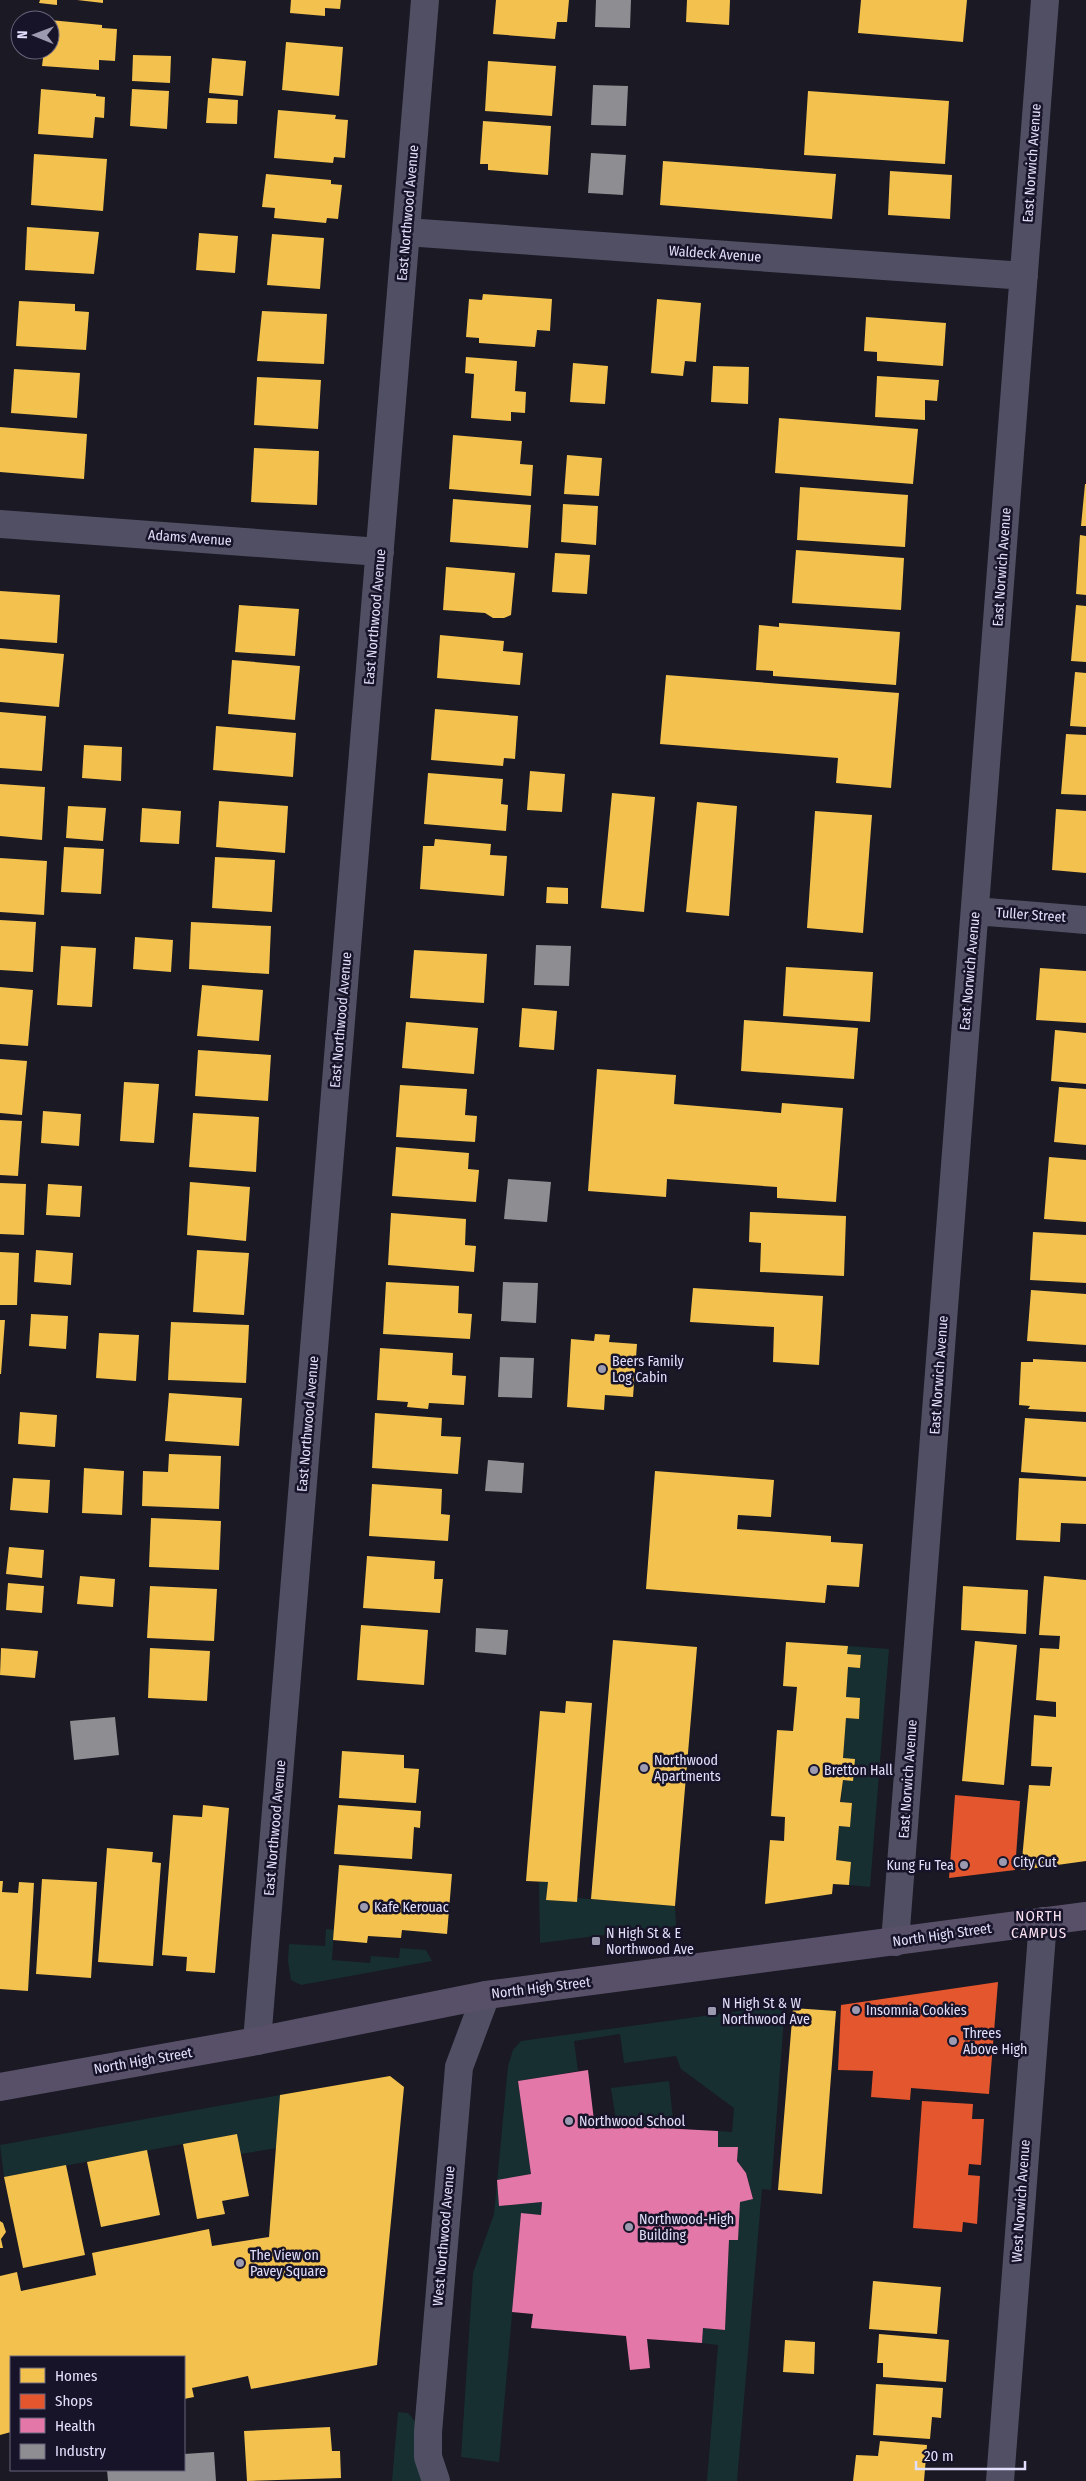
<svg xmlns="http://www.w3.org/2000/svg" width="1086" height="2481" viewBox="0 0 1086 2481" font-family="'Fira Sans Condensed',sans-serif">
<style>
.green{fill:#172f30}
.homes{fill:#f2c14e}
.shops{fill:#e4572e}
.health{fill:#e377a8}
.industry{fill:#8d8d92}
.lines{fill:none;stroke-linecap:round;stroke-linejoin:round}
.minor{stroke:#504f64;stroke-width:28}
.major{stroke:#585068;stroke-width:28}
.poi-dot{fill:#9c9ab0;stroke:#171429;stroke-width:2}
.labels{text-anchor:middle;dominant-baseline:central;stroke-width:5;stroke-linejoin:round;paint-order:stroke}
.street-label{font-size:14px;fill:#e2dffc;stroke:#171429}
.poi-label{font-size:14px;fill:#e2dffc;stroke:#171429;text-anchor:start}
.neighbourhood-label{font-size:15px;letter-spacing:1px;fill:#fce1f2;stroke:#171429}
</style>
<rect width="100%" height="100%" fill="#1a1924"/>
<path class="green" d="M 848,1646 L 889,1649 L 870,1887 L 849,1885 L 851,1862 L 836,1860 L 839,1826 L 850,1827 L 852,1803 L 841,1802 L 843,1780 L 853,1781 L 843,1758 L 846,1718 L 859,1719 L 860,1699 L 846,1697 L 848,1667 L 860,1668 L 861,1655 L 847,1654 Z
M 539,1882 L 548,1882 L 547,1900 L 576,1902 L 577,1898 L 675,1906 L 676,1926 L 540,1943 Z
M 326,1929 L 334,1930 L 332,1960 L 370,1963 L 371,1956 L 399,1958 L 400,1948 L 426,1950 L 432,1961 L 301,1985 L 291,1980 L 288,1961 L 289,1944 L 325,1946 Z
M 785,2005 L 771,2190 L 762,2189 L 737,2481 L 707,2481 L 718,2345 L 702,2343 L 703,2328 L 725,2330 L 729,2240 L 740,2202 L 753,2198 L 746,2173 L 737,2161 L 738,2147 L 718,2147 L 718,2131 L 732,2132 L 734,2108 L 681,2069 L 676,2056 L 624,2063 L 620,2034 L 574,2041 L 578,2071 L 518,2081 L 531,2174 L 497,2180 L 499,2206 L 542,2202 L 541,2215 L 521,2213 L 499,2462 L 461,2457 L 473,2273 L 494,2214 L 508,2066 L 513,2050 L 521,2041 Z
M 669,2081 L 674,2129 L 617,2127 L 611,2088 Z
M 280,2095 L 277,2148 L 241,2154 L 237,2134 L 4,2177 L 0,2145 Z
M 398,2412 L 408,2413 L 415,2421 L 425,2481 L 392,2481 Z"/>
<path class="homes" d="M 40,0 L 57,0 L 57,5 L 39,3 Z
M 77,0 L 103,0 L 103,3 Z
M 291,0 L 341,0 L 340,9 L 325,8 L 325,16 L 290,13 Z
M 496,0 L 569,0 L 567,22 L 557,22 L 555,39 L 493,34 Z
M 687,0 L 730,0 L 729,25 L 686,22 Z
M 861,0 L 967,0 L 963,42 L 858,33 Z
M 50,20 L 102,25 L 102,28 L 117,29 L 115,61 L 99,60 L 99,70 L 42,66 L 44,50 L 50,50 Z
M 286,42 L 343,47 L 339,96 L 282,90 Z
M 133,55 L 171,56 L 170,83 L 132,81 Z
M 212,58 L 246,61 L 243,96 L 209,93 Z
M 488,61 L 556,66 L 552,116 L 485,111 Z
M 41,89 L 96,94 L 96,96 L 105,97 L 104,118 L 95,117 L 93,138 L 38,134 Z
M 132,89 L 169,91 L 167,129 L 130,126 Z
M 808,91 L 949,101 L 945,164 L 804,155 Z
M 208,98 L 238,100 L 237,124 L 206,123 Z
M 278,110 L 336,115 L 335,119 L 348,120 L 345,158 L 334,157 L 333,163 L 274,158 Z
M 483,121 L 551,126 L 548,175 L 488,170 L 488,164 L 480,164 Z
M 34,154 L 107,159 L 103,211 L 31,205 Z
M 663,161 L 836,174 L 832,219 L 660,205 Z
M 890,171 L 952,175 L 950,219 L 888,215 Z
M 266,174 L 331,180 L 331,184 L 342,185 L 338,219 L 327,218 L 326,223 L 274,218 L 275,208 L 262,207 Z
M 27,227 L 99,232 L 94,274 L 25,270 Z
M 199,233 L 238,236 L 235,273 L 196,270 Z
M 272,234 L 324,238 L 320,289 L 267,285 Z
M 483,294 L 552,299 L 550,331 L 537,330 L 535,347 L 479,343 L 479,338 L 466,337 L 469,299 L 482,300 Z
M 657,299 L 701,303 L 696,362 L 685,361 L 683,376 L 651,373 Z
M 19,301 L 75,304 L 75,311 L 89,312 L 86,350 L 16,346 Z
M 262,311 L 327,314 L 324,364 L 257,361 Z
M 866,317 L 946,323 L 943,366 L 877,361 L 877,352 L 864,351 Z
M 466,357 L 517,361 L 515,391 L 526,392 L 525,413 L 511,412 L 511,421 L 471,418 L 474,374 L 465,373 Z
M 573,363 L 608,366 L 605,404 L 570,402 Z
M 713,366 L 749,367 L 748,404 L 711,402 Z
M 14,369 L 80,373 L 77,418 L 11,413 Z
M 877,376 L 939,380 L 937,401 L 925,400 L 925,420 L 875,417 Z
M 257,377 L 321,380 L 318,429 L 254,425 Z
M 779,418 L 918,429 L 913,484 L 775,473 Z
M 0,427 L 87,434 L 84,479 L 0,472 Z
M 453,435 L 522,441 L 520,464 L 533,465 L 531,496 L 449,489 Z
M 254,448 L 319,451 L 317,505 L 251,502 Z
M 567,455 L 602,458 L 599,496 L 564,494 Z
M 1085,484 L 1086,484 L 1086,526 L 1081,526 Z
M 800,487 L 908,495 L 905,547 L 797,540 Z
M 453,499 L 531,505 L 528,548 L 450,542 Z
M 563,504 L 598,506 L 596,545 L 561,542 Z
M 1080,535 L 1086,536 L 1086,595 L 1076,594 Z
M 796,550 L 904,558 L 901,610 L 792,603 Z
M 555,553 L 590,555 L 587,594 L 552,592 Z
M 446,567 L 515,573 L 511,615 L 504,618 L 493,618 L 485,613 L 443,610 Z
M 0,591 L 60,595 L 57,643 L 0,639 Z
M 239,605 L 299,609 L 295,656 L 235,652 Z
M 1076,605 L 1086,606 L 1086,662 L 1071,661 Z
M 779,623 L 900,632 L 896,685 L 773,676 L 773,671 L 756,670 L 759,625 L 779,627 Z
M 440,635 L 504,641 L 503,651 L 523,653 L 520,685 L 437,678 Z
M 0,648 L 64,654 L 59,707 L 0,702 Z
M 232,660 L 300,666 L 295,720 L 228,714 Z
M 1075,672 L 1086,673 L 1086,727 L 1070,726 Z
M 666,675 L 899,693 L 891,788 L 836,783 L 838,758 L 660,744 Z
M 435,709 L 518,716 L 515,759 L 504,758 L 503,766 L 431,760 Z
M 0,712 L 46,716 L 42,771 L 0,768 Z
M 216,726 L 296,733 L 293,777 L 213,770 Z
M 1066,734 L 1086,735 L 1086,795 L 1061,794 Z
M 84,745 L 122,747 L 121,781 L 82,778 Z
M 530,771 L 565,774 L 562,812 L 527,810 Z
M 428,773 L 503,779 L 501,804 L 508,805 L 506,831 L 424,824 Z
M 0,784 L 45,787 L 42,840 L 0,836 Z
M 612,793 L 655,797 L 644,912 L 601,908 Z
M 219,801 L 288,806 L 285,853 L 216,847 Z
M 697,802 L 737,806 L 729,916 L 686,912 Z
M 68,806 L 106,808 L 103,841 L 66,838 Z
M 142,808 L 181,811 L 179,844 L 140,842 Z
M 1056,809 L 1086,811 L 1086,873 L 1052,870 Z
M 815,811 L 872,815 L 863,933 L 807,928 Z
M 435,839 L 491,844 L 490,855 L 507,856 L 504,896 L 420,889 L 423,846 L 434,846 Z
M 64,847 L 104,849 L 101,894 L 61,892 Z
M 215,857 L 275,860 L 272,912 L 212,908 Z
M 0,858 L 47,861 L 44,915 L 0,912 Z
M 547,887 L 568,888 L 568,904 L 546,903 Z
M 0,920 L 36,922 L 33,972 L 0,970 Z
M 191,922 L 271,926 L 269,974 L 189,969 Z
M 135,937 L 173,940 L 171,972 L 133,969 Z
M 61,946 L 96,948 L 92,1007 L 57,1005 Z
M 414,950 L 487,954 L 484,1003 L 410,998 Z
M 786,967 L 873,972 L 870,1022 L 783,1016 Z
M 1040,968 L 1086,971 L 1086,1023 L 1036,1020 Z
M 202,985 L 263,990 L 259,1041 L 197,1036 Z
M 0,987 L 33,990 L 28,1046 L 0,1044 Z
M 522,1008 L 557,1011 L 554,1050 L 519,1047 Z
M 744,1020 L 858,1028 L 854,1079 L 741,1071 Z
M 406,1022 L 478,1028 L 474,1074 L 402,1068 Z
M 1055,1030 L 1086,1033 L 1086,1084 L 1051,1081 Z
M 198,1050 L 271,1055 L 268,1101 L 195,1096 Z
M 0,1059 L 27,1061 L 22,1115 L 0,1113 Z
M 597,1069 L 676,1075 L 674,1104 L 781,1113 L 782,1103 L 843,1108 L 836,1202 L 777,1198 L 777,1187 L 667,1179 L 666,1197 L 588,1191 Z
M 124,1082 L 159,1084 L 154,1143 L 120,1141 Z
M 400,1085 L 467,1089 L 465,1115 L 477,1116 L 475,1142 L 396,1137 Z
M 1059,1087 L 1086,1089 L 1086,1145 L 1054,1142 Z
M 43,1111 L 81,1114 L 79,1146 L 41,1143 Z
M 193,1113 L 259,1117 L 256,1172 L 189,1167 Z
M 0,1120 L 22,1121 L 18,1176 L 0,1175 Z
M 396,1147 L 469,1153 L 468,1169 L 479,1170 L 476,1202 L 392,1196 Z
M 1049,1157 L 1086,1160 L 1086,1222 L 1044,1219 Z
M 190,1182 L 250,1187 L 246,1241 L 187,1235 Z
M 0,1183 L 26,1184 L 24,1235 L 0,1234 Z
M 48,1184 L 82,1186 L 80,1217 L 46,1215 Z
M 750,1212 L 846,1216 L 844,1276 L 760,1272 L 761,1243 L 749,1242 Z
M 391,1213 L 466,1219 L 465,1245 L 476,1246 L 474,1272 L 388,1265 Z
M 1033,1232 L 1086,1235 L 1086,1283 L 1030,1280 Z
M 36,1250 L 73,1253 L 71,1285 L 34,1282 Z
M 197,1250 L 249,1253 L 244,1315 L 193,1312 Z
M 0,1252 L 19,1253 L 17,1305 L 0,1305 Z
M 386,1282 L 459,1286 L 458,1313 L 472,1314 L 470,1339 L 383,1334 Z
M 693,1288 L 823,1296 L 819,1365 L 773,1362 L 774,1327 L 690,1322 Z
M 1031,1290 L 1086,1294 L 1086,1345 L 1027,1341 Z
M 31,1314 L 68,1316 L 66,1349 L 29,1346 Z
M 0,1320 L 5,1320 L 1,1374 L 0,1374 Z
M 171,1322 L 249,1325 L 246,1383 L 168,1380 Z
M 99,1333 L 139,1335 L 136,1381 L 96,1378 Z
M 595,1334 L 610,1335 L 609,1342 L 637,1344 L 633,1397 L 605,1395 L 604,1410 L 567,1407 L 571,1339 L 594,1341 Z
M 380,1348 L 453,1353 L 452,1375 L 466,1376 L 464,1405 L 429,1403 L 428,1409 L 407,1407 L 408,1402 L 377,1400 Z
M 1033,1359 L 1086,1362 L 1086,1412 L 1028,1409 L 1030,1406 L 1019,1405 L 1021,1362 L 1033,1362 Z
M 169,1393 L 242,1398 L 239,1446 L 165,1441 Z
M 20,1412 L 57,1415 L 55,1447 L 18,1444 Z
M 375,1413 L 442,1418 L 441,1436 L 461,1437 L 458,1474 L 372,1468 Z
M 1025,1418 L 1086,1422 L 1086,1477 L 1021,1472 Z
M 169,1454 L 221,1456 L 219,1509 L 142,1506 L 143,1471 L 168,1472 Z
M 84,1468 L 124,1471 L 122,1515 L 82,1513 Z
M 655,1471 L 774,1480 L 771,1517 L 738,1515 L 737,1529 L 831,1536 L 831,1542 L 863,1544 L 859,1587 L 827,1585 L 825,1603 L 646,1589 Z
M 13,1478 L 50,1480 L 48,1513 L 10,1510 Z
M 1019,1478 L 1086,1481 L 1086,1524 L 1061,1523 L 1060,1542 L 1016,1540 Z
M 372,1484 L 442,1489 L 441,1514 L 450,1515 L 448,1541 L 369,1536 Z
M 151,1518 L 221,1521 L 219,1570 L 149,1567 Z
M 9,1547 L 44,1550 L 42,1578 L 6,1574 Z
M 367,1556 L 435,1561 L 434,1579 L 443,1579 L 440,1613 L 363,1608 Z
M 80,1576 L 115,1579 L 113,1607 L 77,1604 Z
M 1044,1576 L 1086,1580 L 1086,1861 L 1021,1870 L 1029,1785 L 1050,1786 L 1052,1767 L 1031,1766 L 1034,1715 L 1056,1717 L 1056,1702 L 1036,1700 L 1040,1648 L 1059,1649 L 1060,1636 L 1039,1635 Z
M 8,1583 L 44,1586 L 42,1613 L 6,1610 Z
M 150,1586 L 217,1589 L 214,1641 L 147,1638 Z
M 963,1586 L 1028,1590 L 1026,1634 L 961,1630 Z
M 361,1625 L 428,1630 L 424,1685 L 357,1680 Z
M 613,1640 L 697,1647 L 675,1906 L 591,1899 Z
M 975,1641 L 1017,1645 L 1004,1785 L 962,1781 Z
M 786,1642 L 848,1646 L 847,1654 L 861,1655 L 860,1668 L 848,1667 L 846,1697 L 860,1698 L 859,1719 L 846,1718 L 843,1758 L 855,1759 L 853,1781 L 843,1780 L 840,1802 L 852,1803 L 850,1827 L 839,1826 L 836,1860 L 851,1862 L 849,1885 L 833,1884 L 832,1894 L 765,1904 L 770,1840 L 784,1841 L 785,1817 L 771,1816 L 777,1730 L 793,1731 L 797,1687 L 783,1686 Z
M 1,1648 L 38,1651 L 35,1678 L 0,1675 Z
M 150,1648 L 210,1651 L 207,1701 L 148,1698 Z
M 566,1701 L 592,1703 L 577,1902 L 546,1900 L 548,1882 L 526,1881 L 540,1711 L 565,1713 Z
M 342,1751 L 404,1755 L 404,1768 L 419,1769 L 416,1803 L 339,1798 Z
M 203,1805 L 229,1808 L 215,1973 L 186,1971 L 187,1957 L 162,1955 L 173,1815 L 202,1817 Z
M 338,1805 L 421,1811 L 420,1828 L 414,1827 L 412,1859 L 334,1854 Z
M 107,1848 L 153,1852 L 152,1862 L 161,1863 L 153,1966 L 98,1962 Z
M 339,1865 L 452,1874 L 447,1934 L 402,1930 L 401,1938 L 368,1936 L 367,1943 L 333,1940 Z
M 42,1879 L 97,1882 L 91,1978 L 36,1974 Z
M 0,1881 L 3,1881 L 2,1892 L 18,1893 L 19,1882 L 34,1883 L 28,1991 L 0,1989 Z
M 793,2008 L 836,2011 L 822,2194 L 778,2190 Z
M 390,2076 L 404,2087 L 377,2365 L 251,2389 L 248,2376 L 192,2388 L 194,2397 L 184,2399 L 184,2357 L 11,2357 L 11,2432 L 0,2435 L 0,2276 L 17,2272 L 21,2291 L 96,2275 L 92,2253 L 209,2229 L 212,2246 L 269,2237 L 280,2095 Z
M 237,2134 L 249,2196 L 222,2201 L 225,2214 L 197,2219 L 183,2144 Z
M 147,2150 L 160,2215 L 101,2227 L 87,2162 Z
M 66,2165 L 85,2255 L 23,2268 L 4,2177 Z
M 0,2221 L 3,2223 L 6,2232 L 1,2239 L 3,2248 L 0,2248 Z
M 873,2281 L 941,2287 L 937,2334 L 869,2329 Z
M 879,2334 L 949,2340 L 946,2382 L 883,2377 L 883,2363 L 877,2363 Z
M 785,2340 L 815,2342 L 814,2374 L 783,2372 Z
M 876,2384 L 943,2388 L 941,2418 L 932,2417 L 930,2439 L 873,2435 Z
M 330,2427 L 332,2451 L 340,2451 L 341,2478 L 247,2481 L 244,2431 Z
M 880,2441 L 927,2445 L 924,2481 L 853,2481 L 856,2455 L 878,2456 Z"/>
<path class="shops" d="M 955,1795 L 1020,1801 L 1015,1870 L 949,1878 Z
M 998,1982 L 989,2094 L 911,2088 L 910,2100 L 871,2097 L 873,2071 L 838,2070 L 841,2005 Z
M 922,2101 L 973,2104 L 972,2119 L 984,2119 L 981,2165 L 969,2164 L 968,2175 L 980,2176 L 977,2224 L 963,2222 L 962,2232 L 913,2228 Z"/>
<path class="health" d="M 588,2070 L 595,2129 L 623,2126 L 718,2131 L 718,2147 L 738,2147 L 737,2161 L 746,2173 L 753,2199 L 740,2202 L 738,2240 L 729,2240 L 725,2330 L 703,2328 L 702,2343 L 647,2339 L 650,2368 L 630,2370 L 626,2336 L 531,2328 L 533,2314 L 512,2312 L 521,2213 L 541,2215 L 542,2202 L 499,2206 L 497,2180 L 531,2174 L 518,2081 Z"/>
<path class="industry" d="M 596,0 L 631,0 L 630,28 L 595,27 Z
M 593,85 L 628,86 L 626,126 L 591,125 Z
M 591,153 L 626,155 L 623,195 L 588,193 Z
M 536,945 L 571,946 L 569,986 L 534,985 Z
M 508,1179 L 551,1182 L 547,1222 L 504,1219 Z
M 503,1282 L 538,1283 L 536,1323 L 501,1321 Z
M 500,1357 L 534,1358 L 532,1398 L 498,1397 Z
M 488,1460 L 524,1463 L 522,1493 L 485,1491 Z
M 476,1628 L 508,1630 L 506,1655 L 475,1652 Z
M 115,1717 L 119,1755 L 74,1760 L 70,1721 Z
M 214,2452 L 216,2481 L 108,2481 L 107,2470 L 184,2470 L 184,2454 Z"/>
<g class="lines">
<path class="minor" d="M 406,232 L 1024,276
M 0,524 L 380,552
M 975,911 L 1086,920
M 895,1942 L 1045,0
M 257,2041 L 425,0
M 436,2481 L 428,2457 L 428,2432 L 459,2067 L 486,1995
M 1000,2481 L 1043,1921"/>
<path class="major" d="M 0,2087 L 257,2041 L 486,1995 L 1086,1916"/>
</g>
<g class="poi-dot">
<circle cx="602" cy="1369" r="5"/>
<circle cx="644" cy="1768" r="5"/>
<circle cx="814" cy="1770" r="5"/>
<circle cx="1003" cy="1862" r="5"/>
<circle cx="964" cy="1865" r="5"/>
<circle cx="364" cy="1907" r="5"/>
<rect x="591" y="1936" width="10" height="10" rx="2.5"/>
<circle cx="856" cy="2010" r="5"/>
<rect x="707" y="2006" width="10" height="10" rx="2.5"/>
<circle cx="953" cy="2041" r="5"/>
<circle cx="569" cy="2121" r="5"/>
<circle cx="629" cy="2227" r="5"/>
<circle cx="240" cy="2263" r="5"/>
</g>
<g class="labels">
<g class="street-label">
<text transform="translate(1032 163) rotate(-86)">East Norwich Avenue</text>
<text transform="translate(408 213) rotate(-85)">East Northwood Avenue</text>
<text transform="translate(715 254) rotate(4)">Waldeck Avenue</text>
<text transform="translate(190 538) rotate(4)">Adams Avenue</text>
<text transform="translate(1002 567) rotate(-86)">East Norwich Avenue</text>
<text transform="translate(375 617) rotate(-85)">East Northwood Avenue</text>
<text transform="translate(1031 915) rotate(4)">Tuller Street</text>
<text transform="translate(970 971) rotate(-85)">East Norwich Avenue</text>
<text transform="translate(341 1020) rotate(-85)">East Northwood Avenue</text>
<text transform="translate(939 1375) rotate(-86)">East Norwich Avenue</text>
<text transform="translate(308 1424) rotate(-85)">East Northwood Avenue</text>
<text transform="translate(908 1779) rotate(-86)">East Norwich Avenue</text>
<text transform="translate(275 1828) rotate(-85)">East Northwood Avenue</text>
<text transform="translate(942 1935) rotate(-8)">North High Street</text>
<text transform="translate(541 1988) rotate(-7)">North High Street</text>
<text transform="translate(143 2061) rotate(-10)">North High Street</text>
<text transform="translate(1021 2201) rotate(-86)">West Norwich Avenue</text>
<text transform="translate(444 2236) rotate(-85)">West Northwood Avenue</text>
</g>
<g class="poi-label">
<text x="612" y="1361">Beers Family<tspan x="612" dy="16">Log Cabin</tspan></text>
<text x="654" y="1760">Northwood<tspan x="654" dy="16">Apartments</tspan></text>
<text x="824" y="1770">Bretton Hall</text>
<text x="1013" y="1862">City Cut</text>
<text x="954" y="1865" text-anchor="end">Kung Fu Tea</text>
<text x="374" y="1907">Kafe Kerouac</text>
<text x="606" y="1933">N High St &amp; E<tspan x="606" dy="16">Northwood Ave</tspan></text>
<text x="722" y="2003">N High St &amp; W<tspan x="722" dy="16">Northwood Ave</tspan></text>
<text x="866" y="2010">Insomnia Cookies</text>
<text x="963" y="2033">Threes<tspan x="963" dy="16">Above High</tspan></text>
<text x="579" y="2121">Northwood School</text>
<text x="639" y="2219">Northwood-High<tspan x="639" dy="16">Building</tspan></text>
<text x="250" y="2255">The View on<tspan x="250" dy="16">Pavey Square</tspan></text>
</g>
<g class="neighbourhood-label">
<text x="1039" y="1916">NORTH<tspan x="1039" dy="17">CAMPUS</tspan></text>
</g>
</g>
<rect x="10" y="2356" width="175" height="115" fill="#171429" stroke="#68657d"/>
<rect x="20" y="2368" width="25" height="15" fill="#f2c14e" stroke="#68657d"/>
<text x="55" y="2381" font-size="15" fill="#e2dffc">Homes</text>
<rect x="20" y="2394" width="25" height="15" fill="#e4572e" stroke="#68657d"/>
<text x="55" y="2406" font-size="15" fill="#e2dffc">Shops</text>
<rect x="20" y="2418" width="25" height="15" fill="#e377a8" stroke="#68657d"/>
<text x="55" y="2431" font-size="15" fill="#e2dffc">Health</text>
<rect x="20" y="2444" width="25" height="15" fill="#8d8d92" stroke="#68657d"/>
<text x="55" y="2456" font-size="15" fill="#e2dffc">Industry</text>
<g transform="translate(35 35) rotate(271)"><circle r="24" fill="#171429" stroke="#68657d"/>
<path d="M0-4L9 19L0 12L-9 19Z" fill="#9c9ab0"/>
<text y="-8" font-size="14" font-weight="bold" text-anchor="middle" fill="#e2dffc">N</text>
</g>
<path d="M916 2461v8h109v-8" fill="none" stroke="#e2dffc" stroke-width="2.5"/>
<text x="924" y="2461" font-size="15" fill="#e2dffc" stroke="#171429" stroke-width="4" paint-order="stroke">20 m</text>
</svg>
